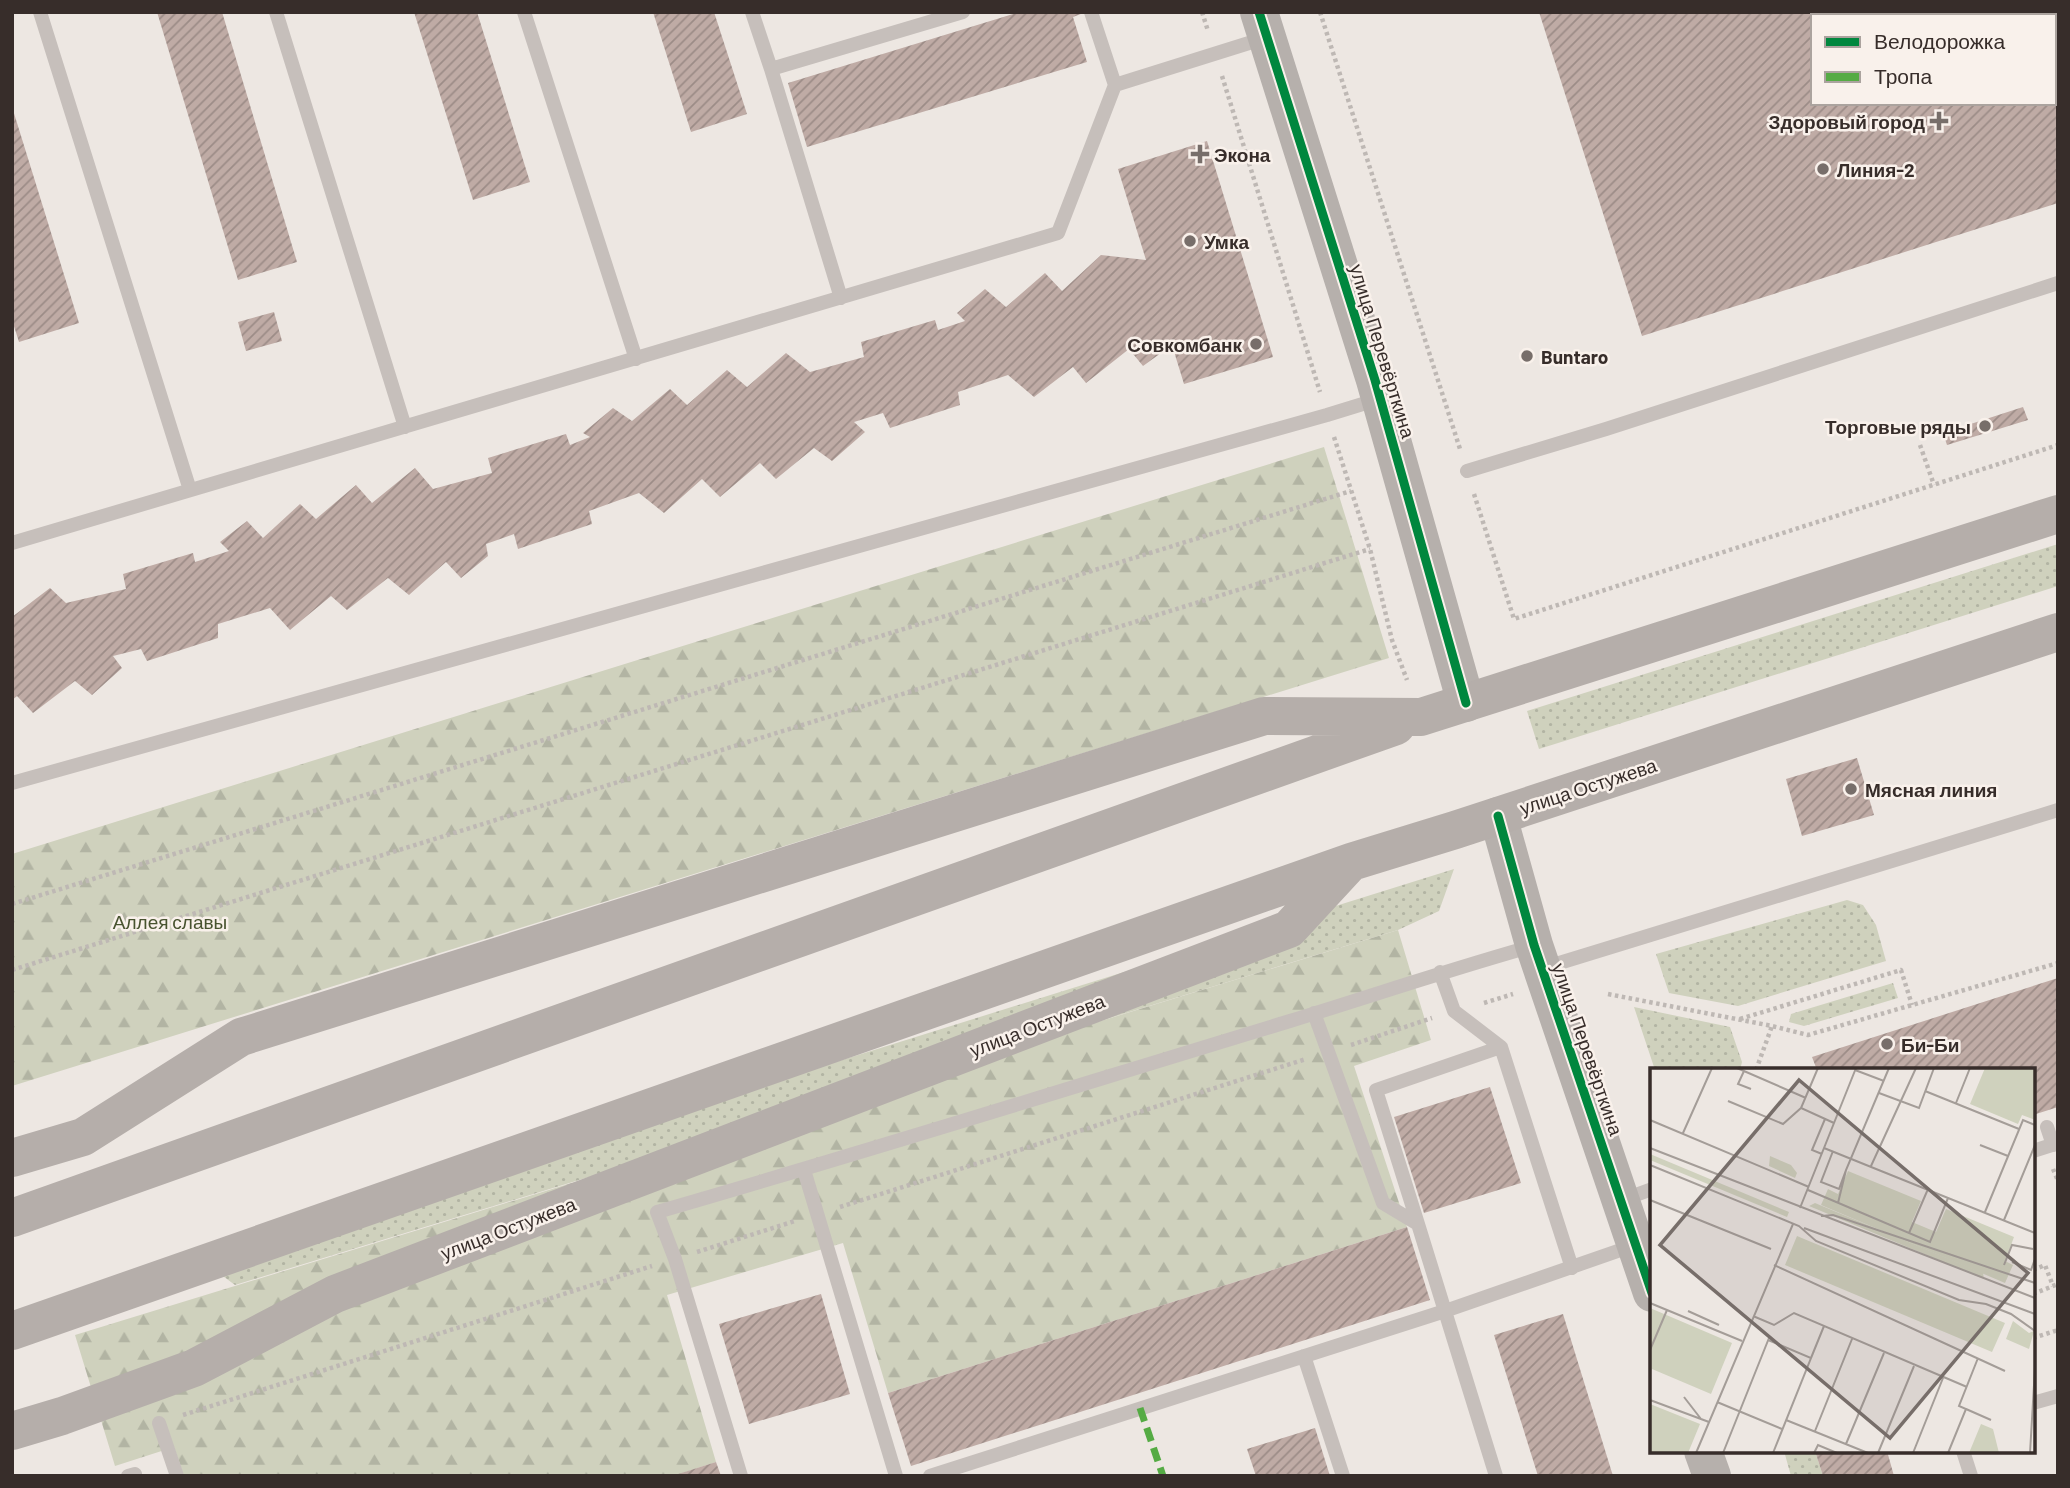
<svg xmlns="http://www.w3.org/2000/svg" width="2070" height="1488" viewBox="0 0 2070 1488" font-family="Barlow,sans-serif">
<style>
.grass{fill:url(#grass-dots)}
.forest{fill:url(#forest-firs)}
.building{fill:url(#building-hatch);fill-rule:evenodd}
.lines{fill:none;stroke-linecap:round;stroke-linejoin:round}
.path{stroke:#beb8b4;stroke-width:4.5;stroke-dasharray:3.5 3.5;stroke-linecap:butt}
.lane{stroke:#c6bfbb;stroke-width:14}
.secondary{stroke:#b6b0ac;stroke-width:38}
.primary{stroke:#b5aeaa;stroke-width:38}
.quiet{stroke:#55ab44;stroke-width:7;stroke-dasharray:14 7;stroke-linecap:butt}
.cycleway-casing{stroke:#f9f1eb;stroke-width:13}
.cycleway{stroke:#00873e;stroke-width:9}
.poi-dot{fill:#776e6a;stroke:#f9f1eb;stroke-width:2.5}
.labels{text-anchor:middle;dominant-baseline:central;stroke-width:5;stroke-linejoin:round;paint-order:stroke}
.poi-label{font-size:19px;font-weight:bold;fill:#372d2a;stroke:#f9f1eb;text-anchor:start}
.street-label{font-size:19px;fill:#372d2a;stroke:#f9f1eb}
.park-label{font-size:19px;fill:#48532f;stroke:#f9f1eb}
.inset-road{fill:none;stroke:#a49d98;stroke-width:2}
.view{fill:#776e6a;fill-opacity:0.15;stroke:#776e6a;stroke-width:3.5}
.inset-edge{fill:none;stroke:#372d2a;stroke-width:3.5}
</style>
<defs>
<pattern id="grass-dots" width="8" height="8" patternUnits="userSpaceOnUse" patternTransform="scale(1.75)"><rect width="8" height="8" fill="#cfd1bd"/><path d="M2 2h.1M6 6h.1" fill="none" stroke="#b2b4a3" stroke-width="1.8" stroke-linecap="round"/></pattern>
<pattern id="forest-firs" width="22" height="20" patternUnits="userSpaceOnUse" patternTransform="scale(1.75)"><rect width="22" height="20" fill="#cfd1bd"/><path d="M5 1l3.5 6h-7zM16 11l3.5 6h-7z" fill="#b2b4a3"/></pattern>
<pattern id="building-hatch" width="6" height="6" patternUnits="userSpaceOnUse" patternTransform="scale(1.75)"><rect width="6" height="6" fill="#bfaba5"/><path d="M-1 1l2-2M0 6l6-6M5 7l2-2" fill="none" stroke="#9c8c87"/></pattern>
</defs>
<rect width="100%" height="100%" fill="#ede7e2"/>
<path class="grass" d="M 2058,544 L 2058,586 L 1539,749 L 1527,711 Z
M 1454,869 L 1439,911 L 1398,930 L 235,1285 L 201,1260 Z
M 1847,900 L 1863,905 L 1876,925 L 1886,961 L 1738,1006 L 1669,993 L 1656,954 Z
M 1893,983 L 1898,998 L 1804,1026 L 1789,1022 L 1791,1014 Z
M 1634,1007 L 1730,1027 L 1742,1062 L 1740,1070 L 1655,1070 Z
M 1784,1451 L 1815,1451 L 1823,1476 L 1791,1476 Z"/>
<path class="forest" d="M 1324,447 L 1389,658 L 12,1086 L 12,854 Z
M 1398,930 L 1431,1040 L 1354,1066 L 1407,1227 L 888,1393 L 843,1243 L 667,1295 L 716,1462 L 673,1476 L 184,1476 L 174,1447 L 115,1466 L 75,1335 Z"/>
<path class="building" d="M 157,12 L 222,12 L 297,262 L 238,280 Z
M 414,12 L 477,12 L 530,182 L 473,200 Z
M 653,12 L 714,12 L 747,114 L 691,132 Z
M 1020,12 L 1086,12 L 1073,17 L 1087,62 L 807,147 L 788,83 Z
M 1539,12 L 2058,12 L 2058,203 L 1642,336 ZM 1813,16 L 2054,16 L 2054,103 L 1813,103 Z
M 13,110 L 79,323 L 19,342 L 12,320 Z
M 1207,141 L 1273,357 L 1184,384 L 1172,345 L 1143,366 L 1129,349 L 1086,383 L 1073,367 L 1034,397 L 1008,375 L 958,392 L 960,405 L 890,428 L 883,413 L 854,422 L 865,432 L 832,461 L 814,448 L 776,479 L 760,463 L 720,497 L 702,479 L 664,513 L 639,493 L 589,511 L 592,524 L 518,549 L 514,534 L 486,544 L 488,556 L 461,578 L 446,562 L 409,595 L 388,578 L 347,610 L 331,596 L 290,630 L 270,608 L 218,624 L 218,638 L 147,661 L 141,649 L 113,656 L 122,668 L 92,695 L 75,681 L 33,713 L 17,696 L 12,700 L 12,617 L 50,588 L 66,603 L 126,589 L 123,574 L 193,553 L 195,562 L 229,551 L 220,542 L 247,521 L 263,538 L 300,504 L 316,519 L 356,485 L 372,503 L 415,468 L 433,489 L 492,473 L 488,458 L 566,434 L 570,445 L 590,437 L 583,433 L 613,408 L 632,421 L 670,389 L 687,405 L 727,370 L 747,387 L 786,353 L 810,372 L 864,357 L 861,342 L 935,320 L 938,330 L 965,321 L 957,313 L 985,289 L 1006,307 L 1045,273 L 1062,291 L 1101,255 L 1146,260 L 1118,169 Z
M 274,312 L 282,341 L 246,351 L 238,322 Z
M 2023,407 L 2028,420 L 1947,445 L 1943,433 Z
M 1857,758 L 1874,815 L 1802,836 L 1786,779 Z
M 2058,978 L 2058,1107 L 2033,1115 L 2033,1070 L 1817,1070 L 1812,1057 Z
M 1490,1087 L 1521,1183 L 1424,1213 L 1394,1117 Z
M 1407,1227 L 1430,1300 L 911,1466 L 888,1393 Z
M 821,1294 L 850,1394 L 749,1424 L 719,1324 Z
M 1563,1314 L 1613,1476 L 1538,1476 L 1494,1335 Z
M 1315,1428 L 1330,1476 L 1256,1476 L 1247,1449 Z
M 1815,1451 L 1887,1451 L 1894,1476 L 1823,1476 Z
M 716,1462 L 721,1476 L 675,1476 L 675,1475 Z"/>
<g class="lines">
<path class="path" d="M 1202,12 L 1208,31
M 1320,12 L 1460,449
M 1222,76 L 1320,392
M 1334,437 L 1370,549 L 1392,640 L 1407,680
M 1920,445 L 1934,485
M 1474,494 L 1514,619 L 2058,445
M 12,904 L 1351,491
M 12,970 L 1370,549
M 1608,994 L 1772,1026 L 1808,1035 L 2058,963
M 1484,1003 L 1513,994
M 1740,1019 L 1901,970 L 1912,1005
M 1351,1045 L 1432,1018
M 1756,1070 L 1772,1026
M 2053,1169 L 2058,1181
M 840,1207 L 1306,1059
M 697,1252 L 795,1221
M 2033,1270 L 2045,1265 L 2053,1286
M 2033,1294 L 2058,1284
M 2033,1338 L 2058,1330
M 183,1415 L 652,1266"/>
<path class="lane" d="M 40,12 L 190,490
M 276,12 L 405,427
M 524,12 L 636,359
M 752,12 L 771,69 L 963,12
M 1091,12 L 1115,85
M 771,69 L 841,298
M 1467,471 L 1606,429 L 2058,283
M 12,543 L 1058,233 L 1115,85 L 1265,38
M 12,783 L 1327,415 L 1379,399
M 1543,968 L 2058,810
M 1440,972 L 1454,1011 L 1501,1047
M 1314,1013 L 1383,1203 L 1418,1224 L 1496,1476
M 2047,1127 L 2053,1145
M 2033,1151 L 2058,1143
M 804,1170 L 896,1476
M 1622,1200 L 1652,1189
M 1418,1224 L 1376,1090 L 1501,1047 L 1572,1268
M 1304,1356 L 1343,1476
M 2033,1403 L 2058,1396
M 159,1423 L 177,1476
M 1963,1451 L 1971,1476
M 128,1476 L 135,1474
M 741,1476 L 675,1259 L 657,1212 C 869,1151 1079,1085 1290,1021 C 1371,996 1451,969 1533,946
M 930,1476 L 1445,1311 L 1635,1245"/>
<path class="secondary" d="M 1259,12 L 1375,380 L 1466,703
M 1498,816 L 1534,945 L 1652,1293
M 1703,1451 L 1712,1476"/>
<path class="primary" d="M 12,1158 L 83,1137 L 241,1037 L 1264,716 L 1421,717 L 2058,514
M 12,1218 L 1396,726
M 12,1331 L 1351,862 L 1455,830 L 2058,632
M 12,1431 L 62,1416 L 194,1368 L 335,1294 L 1289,929 L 1349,864"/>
<path class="quiet" d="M 1140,1408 L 1163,1476"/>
<g class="cycleway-casing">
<path id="cycleway" d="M 1259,12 L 1375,380 L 1466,703
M 1498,816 L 1534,945 L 1652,1293"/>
</g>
<use href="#cycleway" class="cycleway"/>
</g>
<g class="poi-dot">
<path d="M1935.5 110.5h7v7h7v7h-7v7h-7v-7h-7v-7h7z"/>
<path d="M1196.5 143.5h7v7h7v7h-7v7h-7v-7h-7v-7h7z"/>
<circle cx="1823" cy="169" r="7"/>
<circle cx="1190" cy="241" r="7"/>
<circle cx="1256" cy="344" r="7"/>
<circle cx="1527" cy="356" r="7"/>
<circle cx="1985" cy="426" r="7"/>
<circle cx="1851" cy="789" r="7"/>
<circle cx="1887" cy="1044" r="7"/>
</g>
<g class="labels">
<g class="poi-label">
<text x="1925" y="121" text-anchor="end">Здоровый город</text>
<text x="1214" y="154">Экона</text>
<text x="1837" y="169">Линия-2</text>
<text x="1204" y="241">Умка</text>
<text x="1242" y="344" text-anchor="end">Совкомбанк</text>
<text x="1541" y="356">Buntaro</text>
<text x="1971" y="426" text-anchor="end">Торговые ряды</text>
<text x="1865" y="789">Мясная линия</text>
<text x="1901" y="1044">Би-Би</text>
</g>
<g class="street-label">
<text transform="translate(1383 351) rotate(73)">улица Перевёрткина</text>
<text transform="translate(1588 786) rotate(-18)">улица Остужева</text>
<text transform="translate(1037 1025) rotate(-21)">улица Остужева</text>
<text transform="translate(1588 1049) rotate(71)">улица Перевёрткина</text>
<text transform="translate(508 1228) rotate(-21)">улица Остужева</text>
</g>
<g class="park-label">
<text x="170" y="921">Аллея славы</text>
</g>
</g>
<g transform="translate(1650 1068)">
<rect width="385" height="385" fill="#ede7e2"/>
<path d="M 0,86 L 139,144 L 137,149 L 0,92 ZM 120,88 L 141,97 L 147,105 L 145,110 L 119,98 ZM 165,135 L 333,205 L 334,211 L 159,138 ZM 363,253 L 379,265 L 384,263 L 379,281 L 356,271 Z" fill="#cfd1bd"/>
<path d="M 335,0 L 385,0 L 385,52 L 372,47 L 368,56 L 320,36 ZM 198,103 L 271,133 L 262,154 L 286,164 L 296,141 L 364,169 L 355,193 L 363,197 L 355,215 L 171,137 L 178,121 L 188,126 ZM 147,168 L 355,255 L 342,284 L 135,197 ZM 331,356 L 343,361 L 349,385 L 319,385 Z" fill="#cfd1bd"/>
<path d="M 0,240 L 82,275 L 61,326 L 2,301 L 0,305 ZM 0,336 L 50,356 L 38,385 L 0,385 Z" fill="#cfd1bd"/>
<path class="inset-road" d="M 87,0 L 156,30M 168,0 L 151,40 L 184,55M 205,2 L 234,13M 94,3 L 88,16 L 101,21M 275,23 L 369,61M 229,25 L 269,40 L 284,0M 78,33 L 133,56 L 151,40M 306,35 L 320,0M 0,52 L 159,119M 33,65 L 62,0M 330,77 L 358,88M 0,80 L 385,230M 174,80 L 385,165M 183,83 L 171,114 L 189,121 L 196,102M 172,86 L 162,82 L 175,51M 0,97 L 149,158 L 166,173 L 309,232 L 336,236 L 361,246 L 385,263M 221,98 L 266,0M 158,122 L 280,174 L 298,130M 0,132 L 121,181M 188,135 L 196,102 L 239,0M 150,140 L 206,0M 335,144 L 373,52 L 385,57M 171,148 L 183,147 L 385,215M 354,152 L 385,77M 154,160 L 385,246M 259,165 L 278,121M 362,194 L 381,202 L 385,191M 124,197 L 355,303M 354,197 L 362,177 L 383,181M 0,235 L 92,273M 38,243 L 69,257M 103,248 L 124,257 L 144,245 L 317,319M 118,272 L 161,290 L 123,385M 0,282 L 17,242M 161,290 L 174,258M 34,329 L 51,351M 0,332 L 59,354M 67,334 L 132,361M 316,341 L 341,352M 136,352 L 218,385M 165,363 L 202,271M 196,376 L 234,285M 46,385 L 143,156M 73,385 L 119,270M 164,385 L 168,377 L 187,385M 228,385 L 264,298M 263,385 L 293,310M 298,385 L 316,341 L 309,338 L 328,290M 380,385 L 385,300"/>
<path class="view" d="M 149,12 L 378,205 L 240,370 L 10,177 Z"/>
<rect width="385" height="385" class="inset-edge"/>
</g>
<rect width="2070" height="1488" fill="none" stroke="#372d2a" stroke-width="28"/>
<rect x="1811" y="14" width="245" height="91" fill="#f9f1eb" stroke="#aba39e" stroke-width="2"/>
<rect x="1825" y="37" width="35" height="10" fill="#00873e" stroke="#aba39e" stroke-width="2"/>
<text x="1874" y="49" font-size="21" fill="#372d2a">Велодорожка</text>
<rect x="1825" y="72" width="35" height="10" fill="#55ab44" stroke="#aba39e" stroke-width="2"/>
<text x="1874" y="84" font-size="21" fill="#372d2a">Тропа</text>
</svg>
